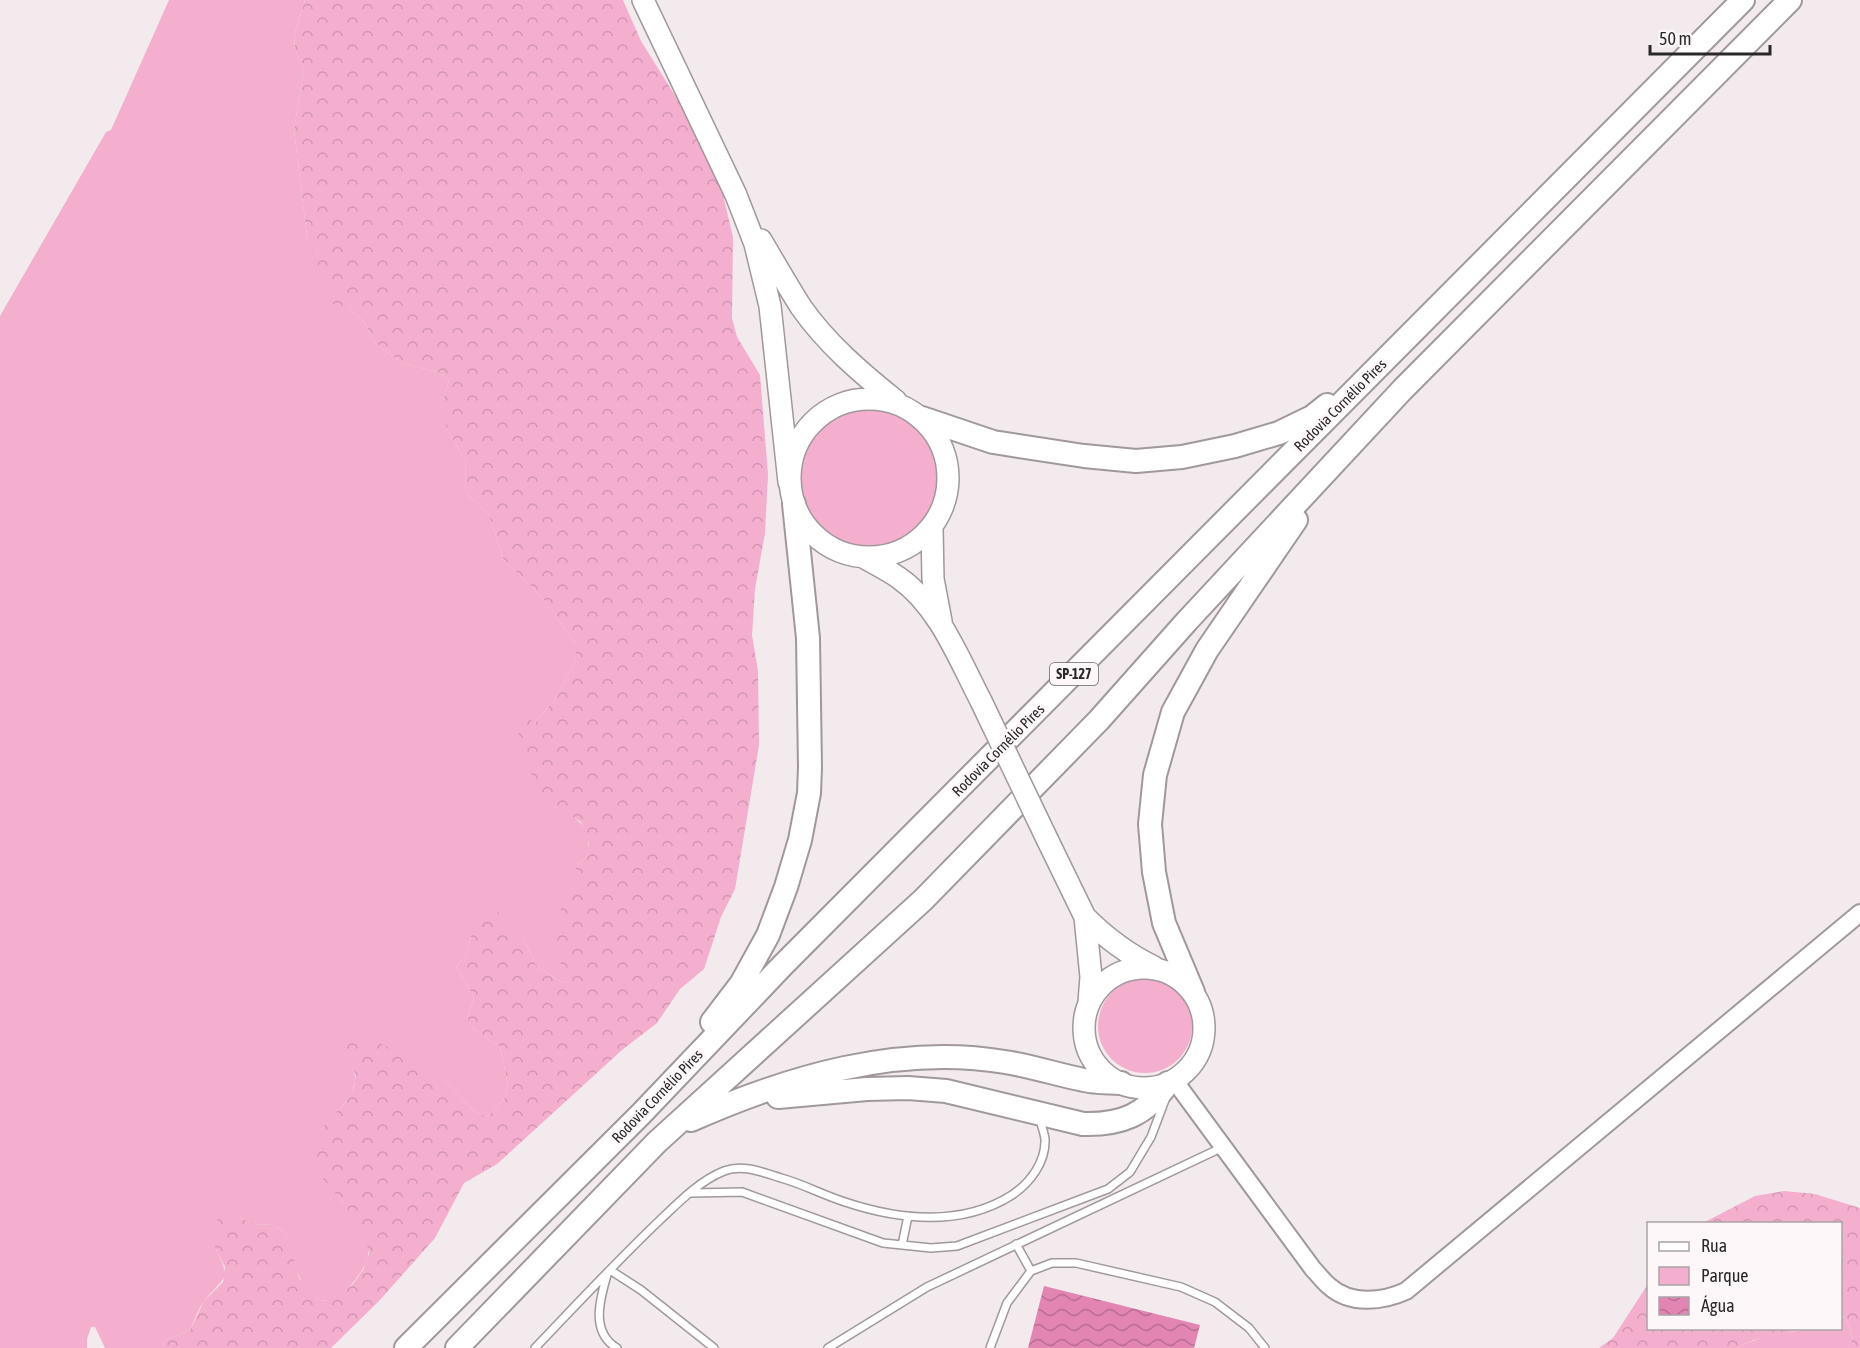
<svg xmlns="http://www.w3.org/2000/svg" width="1860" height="1348" viewBox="0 0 1860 1348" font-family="'Asap Condensed',sans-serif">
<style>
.green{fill:#f4aece}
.forest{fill:url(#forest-crowns)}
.water{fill:url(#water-waves)}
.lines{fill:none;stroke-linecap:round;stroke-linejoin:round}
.service-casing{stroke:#a0989b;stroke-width:10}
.tertiary-casing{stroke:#a0989b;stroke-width:20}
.primary-casing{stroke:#a0989b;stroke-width:24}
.trunk-casing{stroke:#a0989b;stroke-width:26}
.service{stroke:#fff;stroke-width:7}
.tertiary{stroke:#fff;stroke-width:16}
.primary{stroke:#fff;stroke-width:21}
.trunk{stroke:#fff;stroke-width:22}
.primary-bridge-casing{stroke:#a0989b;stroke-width:24;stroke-linecap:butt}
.primary-bridge{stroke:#fff;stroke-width:21}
.labels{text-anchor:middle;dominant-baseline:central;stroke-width:6;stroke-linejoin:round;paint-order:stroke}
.shield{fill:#fef7fa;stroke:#6a6567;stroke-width:1.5}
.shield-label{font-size:14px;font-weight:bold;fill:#2a2728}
.street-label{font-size:15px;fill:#2a2728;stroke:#fef7fa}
</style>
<defs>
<pattern id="forest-crowns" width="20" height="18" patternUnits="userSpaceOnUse" patternTransform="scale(1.5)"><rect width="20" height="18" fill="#f4aece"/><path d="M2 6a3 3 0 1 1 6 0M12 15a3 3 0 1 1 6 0" fill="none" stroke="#d196b1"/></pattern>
<pattern id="water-waves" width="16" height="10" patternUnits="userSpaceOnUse" patternTransform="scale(1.5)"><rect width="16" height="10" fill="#e385b2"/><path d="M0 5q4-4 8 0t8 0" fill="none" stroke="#b86d91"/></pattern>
</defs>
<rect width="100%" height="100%" fill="#f2eaed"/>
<path class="green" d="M 169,0 L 305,0 L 294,36 L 295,49 L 304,69 L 294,129 L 307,237 L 348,307 L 365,323 L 375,343 L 402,363 L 437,372 L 449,380 L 443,399 L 448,431 L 465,460 L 466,493 L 489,515 L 503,559 L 541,596 L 576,644 L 576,659 L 556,698 L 535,723 L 553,805 C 577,819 590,823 589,854 L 578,864 L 559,961 L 572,981 L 563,983 L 537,967 L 523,937 L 472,933 L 466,955 L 456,967 L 474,997 L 467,1019 L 475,1030 L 500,1047 L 508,1085 L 505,1098 L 488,1116 L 475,1112 L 445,1081 L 345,1053 C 348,1059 354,1068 355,1075 C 358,1094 331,1118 319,1131 L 318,1172 C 331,1188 360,1219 366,1239 C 367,1244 369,1252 368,1257 C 364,1273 335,1311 316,1298 C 296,1283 292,1256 286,1233 L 273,1225 L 253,1224 L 237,1215 L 215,1247 C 232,1281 225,1275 205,1300 C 198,1309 194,1321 190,1330 L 164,1341 L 163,1348 L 105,1348 L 95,1327 L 91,1327 L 87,1339 L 87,1348 L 0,1348 L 0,316 L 106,132 L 111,130 Z
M801 478a68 68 0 1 1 136 0a68 68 0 1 1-136 0Z
M1098 1026a47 47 0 1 1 94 0a47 47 0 1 1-94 0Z
M 1841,1313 L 1847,1321 L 1853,1338 L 1848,1348 L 1735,1348 C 1772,1332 1800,1329 1840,1328 Z"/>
<path class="forest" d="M 305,0 L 623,0 L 641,41 L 684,110 L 723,195 L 733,237 L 732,318 L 737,337 L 760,375 L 768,474 L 765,533 L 755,589 L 752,635 L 758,671 L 759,745 L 735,889 L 721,917 L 704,969 L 680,989 L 657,1023 L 622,1050 L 497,1164 L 464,1183 L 435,1238 L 379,1301 L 331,1348 L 163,1348 L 164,1341 L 190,1330 L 204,1301 L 223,1282 L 225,1267 L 215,1247 L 213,1232 L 217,1220 L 229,1214 L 237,1215 L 253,1224 L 273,1225 L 286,1233 L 299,1278 L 317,1299 L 325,1301 L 336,1297 L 353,1284 L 363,1270 L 369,1254 L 365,1237 L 343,1202 L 317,1172 L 313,1160 L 319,1131 L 344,1104 L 354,1087 L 356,1075 L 345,1053 L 345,1036 L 378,1042 L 425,1067 L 445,1081 L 475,1112 L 488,1116 L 505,1098 L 508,1085 L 500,1047 L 475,1030 L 467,1019 L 474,997 L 456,967 L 466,955 L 472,933 L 487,916 L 498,912 L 523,937 L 537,967 L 563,983 L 571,981 L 559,961 L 554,938 L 564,896 L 578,864 L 589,854 L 589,843 L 581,822 L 553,805 L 537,788 L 517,739 L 522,719 L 527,717 L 535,723 L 556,698 L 576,659 L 576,644 L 541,596 L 503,559 L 489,515 L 466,493 L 465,460 L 448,431 L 443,416 L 443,399 L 449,380 L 437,372 L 402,363 L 375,343 L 365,323 L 348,307 L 333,304 L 307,237 L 294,129 L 304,69 L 295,49 L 294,36 Z
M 1784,1191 L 1815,1194 L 1860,1208 L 1860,1348 L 1848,1348 L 1853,1338 L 1847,1321 L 1841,1313 L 1840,1224 L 1703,1223 L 1755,1196 Z
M 1648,1284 L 1648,1328 L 1801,1329 L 1754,1340 L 1735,1348 L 1599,1348 L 1613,1338 Z"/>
<path class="water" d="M 1044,1286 L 1200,1325 L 1194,1348 L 1028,1348 Z"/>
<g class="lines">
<g class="service-casing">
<path id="service" d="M 692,1193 L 742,1192 L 883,1243 L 931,1248 L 957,1246 L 1108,1189 L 1130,1172 L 1151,1137 L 1165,1100
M 1016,1244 L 1031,1271
M 902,1245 L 908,1216
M 610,1270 L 641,1290 L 714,1348
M 607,1275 C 600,1299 590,1332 617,1348
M 535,1348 C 576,1305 616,1262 659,1221 C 678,1203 699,1181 724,1171 C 743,1164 762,1172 781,1178 C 803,1184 823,1195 845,1202 C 899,1220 962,1227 1012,1195 C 1030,1183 1046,1162 1045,1139 C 1044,1132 1041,1124 1039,1117
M 828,1348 L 927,1287 L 1223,1147
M 990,1348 L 1007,1303 L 1031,1271 L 1052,1263 L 1076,1263 L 1181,1287 L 1215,1302 L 1249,1328 L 1265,1348"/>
</g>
<g class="tertiary-casing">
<path id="tertiary" d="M 1174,1080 L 1313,1269 C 1318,1274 1323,1281 1329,1286 C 1350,1305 1382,1302 1406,1291 L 1860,913"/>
</g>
<g class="primary-casing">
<path id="primary" d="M 643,0 L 736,195 L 755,244 L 770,306 L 789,482
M 761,240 C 774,262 787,285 801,307 C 826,343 861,373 896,401
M790 478a79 79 0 1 1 158 0a79 79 0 1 1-158 0Z
M 932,528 L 933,579 L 941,621
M 863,557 C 875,564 888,570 899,578 C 939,606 959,659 981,701
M 1048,841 L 1085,917 L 1091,977 L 1089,1002
M 1085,917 C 1106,938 1127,954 1154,967
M1084 1028a60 60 0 1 1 120 0a60 60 0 1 1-120 0Z"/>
</g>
<g class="trunk-casing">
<path id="trunk" d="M 922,418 L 993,442 L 1084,456 L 1136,461 L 1182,457 L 1235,446 L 1279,433 L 1312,417 L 1327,405
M 1193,992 L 1164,923 L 1154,872 L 1150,824 L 1155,775 L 1173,712 L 1207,650 L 1296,520
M 712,1022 L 741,984 L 768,935 L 786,887 L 800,840 L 809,793 L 810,767 L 808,638 L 794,504
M 778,1097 L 867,1089 L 908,1088 L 946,1091 L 1083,1124 C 1121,1125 1146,1115 1168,1083
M 691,1120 C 788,1077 898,1044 1005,1062 C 1032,1066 1058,1075 1084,1080 C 1096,1083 1109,1082 1121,1083
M 406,1348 L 641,1114 L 783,965 L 1743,0
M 457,1348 L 657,1142 L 923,900 L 1099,720 L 1187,621 L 1403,389 L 1790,0"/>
</g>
<use href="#service" class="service"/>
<use href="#tertiary" class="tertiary"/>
<use href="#primary" class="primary"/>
<use href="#trunk" class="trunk"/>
<g class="primary-bridge-casing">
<path id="primary-bridge" d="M 981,701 L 1048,841"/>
</g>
<use href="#primary-bridge" class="primary-bridge"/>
</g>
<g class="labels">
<rect class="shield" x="1050" y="663" width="48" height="22" rx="4.5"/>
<g class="shield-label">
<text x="1074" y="674">SP-127</text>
</g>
<g class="street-label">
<text transform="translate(1340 405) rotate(-45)">Rodovia Cornélio Pires</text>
<text transform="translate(998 750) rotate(-45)">Rodovia Cornélio Pires</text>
<text transform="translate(657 1096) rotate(-46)">Rodovia Cornélio Pires</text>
</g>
</g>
<rect x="1647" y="1222" width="195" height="108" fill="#fef7fa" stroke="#a9a4a6" stroke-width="1.5"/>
<rect x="1659" y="1242" width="30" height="9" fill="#ffffff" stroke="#a9a4a6" stroke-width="1.5"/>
<text x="1701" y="1252" font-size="18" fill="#2a2728">Rua</text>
<rect x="1659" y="1267" width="30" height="18" fill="#f4aece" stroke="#a9a4a6" stroke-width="1.5"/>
<text x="1701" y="1282" font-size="18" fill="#2a2728">Parque</text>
<rect x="1659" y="1297" width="30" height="18" fill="url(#water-waves)" stroke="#a9a4a6" stroke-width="1.5"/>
<text x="1701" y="1312" font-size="18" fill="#2a2728">Água</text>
<path d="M1650 45v9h120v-9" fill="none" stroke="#2a2728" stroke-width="3"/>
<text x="1659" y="45" font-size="18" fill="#2a2728" stroke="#fef7fa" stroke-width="4.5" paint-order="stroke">50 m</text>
</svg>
